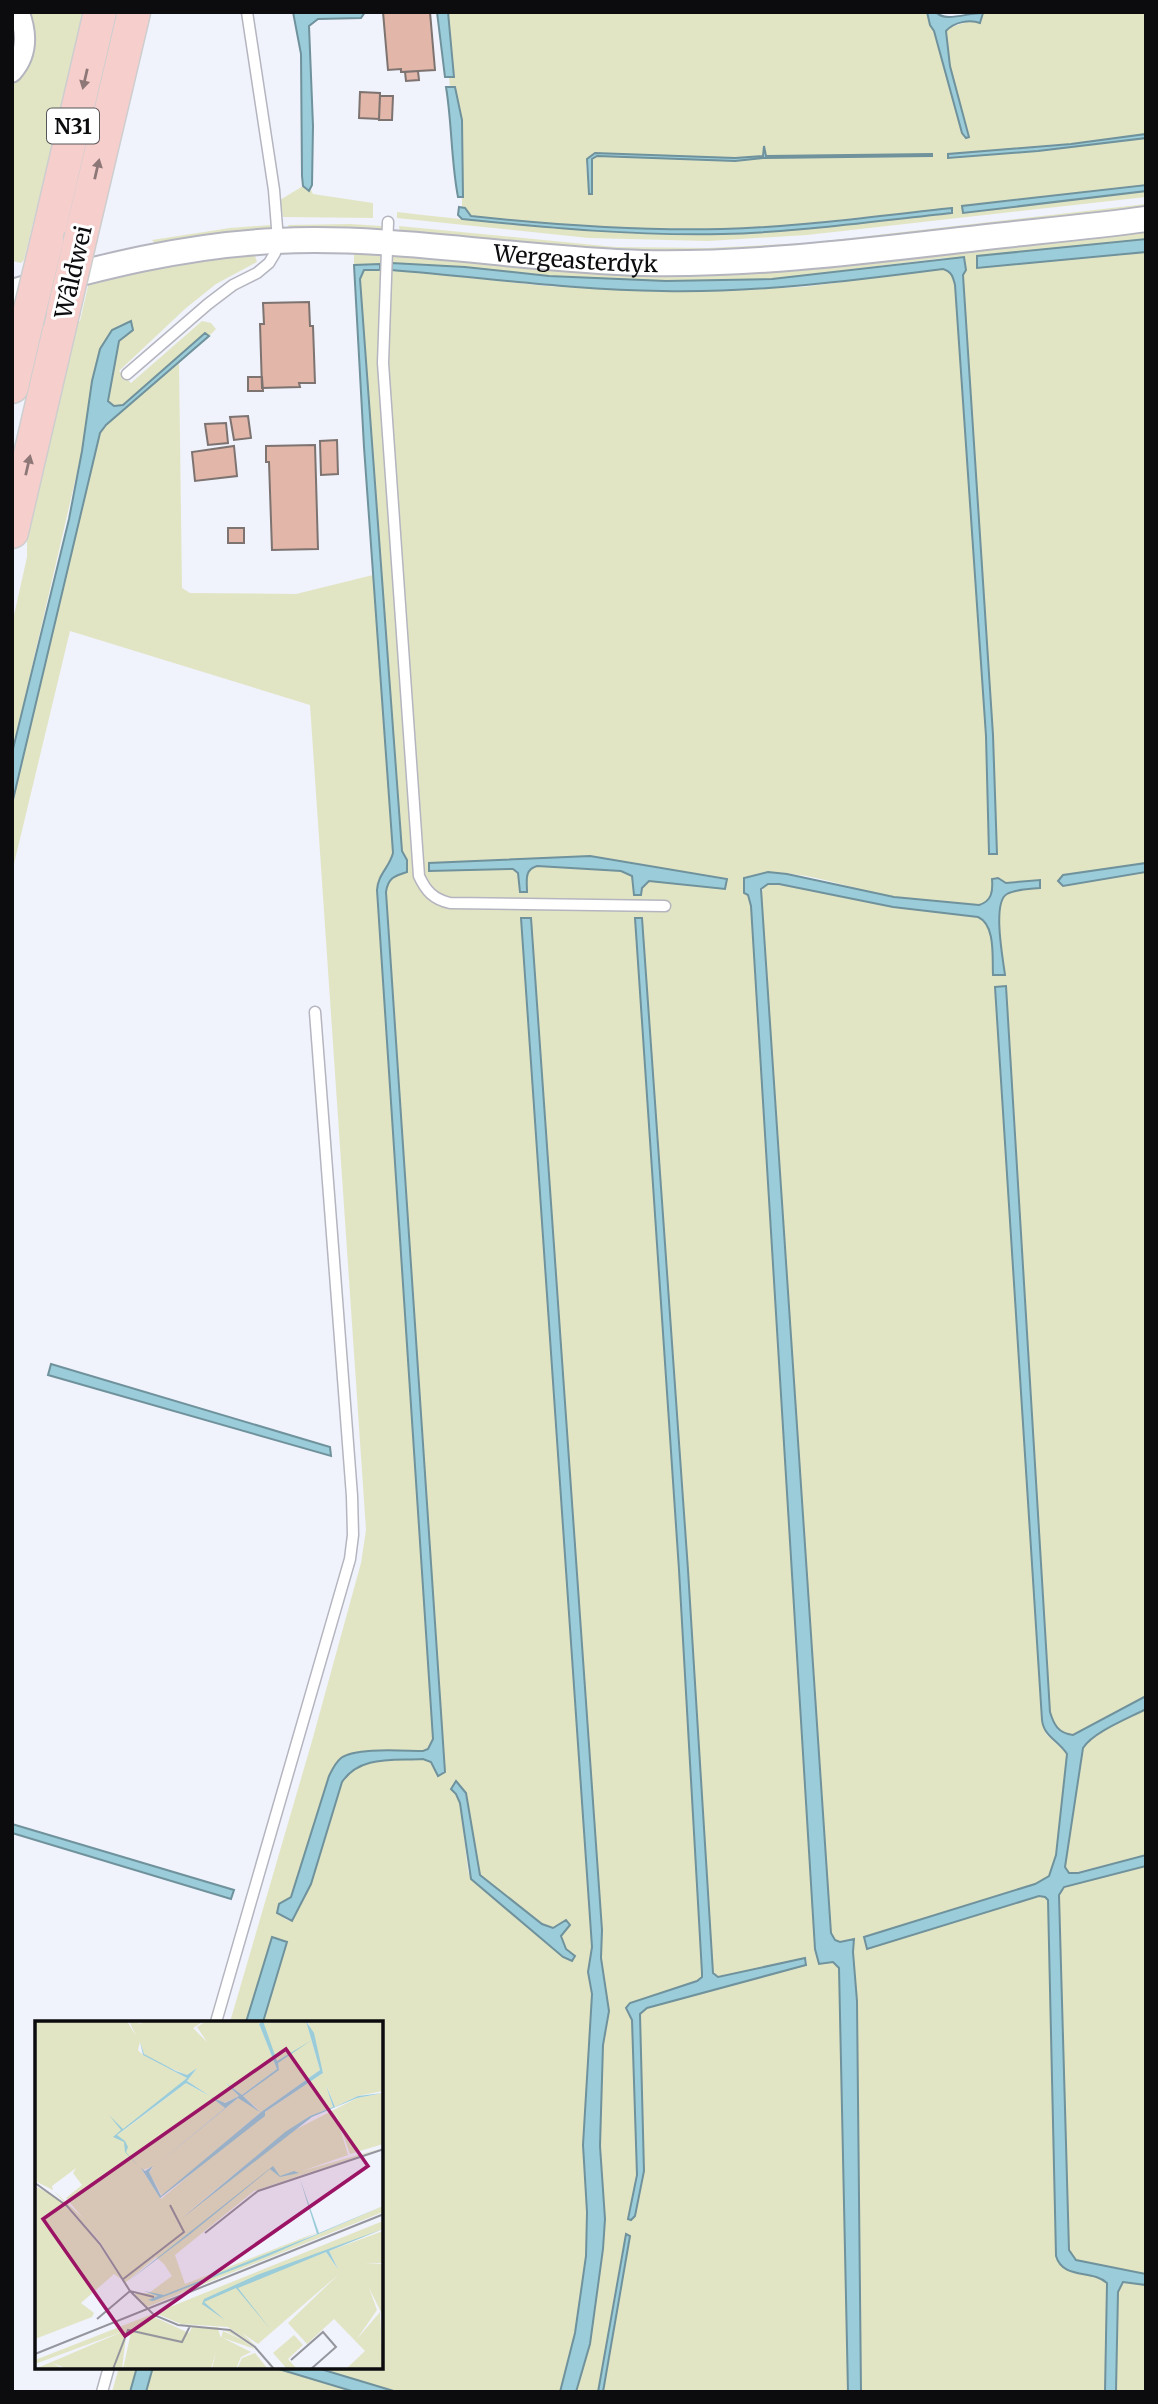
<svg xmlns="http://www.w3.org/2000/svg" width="1158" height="2404" viewBox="0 0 1158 2404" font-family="Merriweather,serif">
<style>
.green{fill:#e2e5c4;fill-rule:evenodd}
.water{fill:#9accd9;stroke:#6f929c;stroke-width:2}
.building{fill:#e2b6a8;stroke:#7d7370;stroke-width:2}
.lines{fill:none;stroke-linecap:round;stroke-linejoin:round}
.service-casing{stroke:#b4b5bf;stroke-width:13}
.minor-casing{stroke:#b4b5bf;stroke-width:23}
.tertiary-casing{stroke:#b4b5bf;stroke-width:28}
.trunk-casing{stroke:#cececf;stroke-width:35}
.service{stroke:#fff;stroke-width:10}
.minor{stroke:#fff;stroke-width:19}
.tertiary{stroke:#fff;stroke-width:24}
.trunk{stroke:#f6cecc;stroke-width:32}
.trunk-bridge-casing{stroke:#cececf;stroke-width:35;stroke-linecap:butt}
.trunk-bridge{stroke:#f6cecc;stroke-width:32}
.oneway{fill:#8d7777}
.labels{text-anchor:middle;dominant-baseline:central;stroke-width:6;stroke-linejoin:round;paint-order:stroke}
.shield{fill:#fff;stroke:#555557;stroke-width:2}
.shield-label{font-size:21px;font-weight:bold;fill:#0c0c0f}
.street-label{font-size:23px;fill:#0c0c0f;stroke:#fff}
.inset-road{fill:none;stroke:#95969d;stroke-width:2}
.view{fill:#9b1364;fill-opacity:0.15;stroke:#9b1364;stroke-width:3.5}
.inset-edge{fill:none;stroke:#0c0c0f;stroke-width:3.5}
</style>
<rect width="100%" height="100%" fill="#f0f2fc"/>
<path class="green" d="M 24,12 L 85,12 L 24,260 L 21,263 L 12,261 L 12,134 L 14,125 L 12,124 L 12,77 Z
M 448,12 L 927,12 L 930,25 L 934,31 L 962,132 L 969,135 C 963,113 939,47 948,28 L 973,20 L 980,23 L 983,12 L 1146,12 L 1146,134 L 1071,144 L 1047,145 L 1038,151 L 1146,138 L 1146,185 L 962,207 L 963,213 L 1146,191 L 1146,197 L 807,235 L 708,241 L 589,238 L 397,218 L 397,212 C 505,224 615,237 725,234 C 801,231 877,220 952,213 L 951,208 L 780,226 L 725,229 L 589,228 L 471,216 L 465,208 L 462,208 L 462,120 L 455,87 L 450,87 L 449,77 L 454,76 ZM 763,147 L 765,147 L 766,156 L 932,154 L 932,156 L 763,158 L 735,161 L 597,156 L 592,159 L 592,194 L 589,194 L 586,164 L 595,153 L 735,158 L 763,156 Z
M 303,186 L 306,190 L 311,190 L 313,194 L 373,203 L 373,218 L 283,217 L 280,200 Z
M 1146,204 L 1146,211 L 782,250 L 643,254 L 400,233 L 399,226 L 615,247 L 708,248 L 808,243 Z
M 350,224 L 382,226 L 380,231 L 290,229 L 288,225 Z
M 270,225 L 272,230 L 157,245 L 152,240 L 230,228 Z
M 1146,229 L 1146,239 L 977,256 L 978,268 L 1146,252 L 1146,863 L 1063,875 L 1058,881 L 1063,886 L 1146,872 L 1146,1696 L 1073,1735 C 1058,1733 1054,1725 1050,1712 L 1006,986 L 995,987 L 1042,1720 L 1046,1734 L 1067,1754 L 1056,1855 L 1049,1876 L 1035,1884 L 864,1938 L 868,1949 L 1039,1896 L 1045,1897 L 1048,1900 L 1056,2256 C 1063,2280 1092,2269 1107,2283 L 1105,2392 L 861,2392 L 857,2001 L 853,1952 L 853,1940 L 840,1942 L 835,1940 L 831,1933 L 761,895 L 764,885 L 779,884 L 893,907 L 978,917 C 996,924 992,958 993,975 L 1005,974 C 1003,959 992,902 1007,894 C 1016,889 1031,889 1040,888 L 1040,880 L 1006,883 L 998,878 L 993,879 C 993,891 992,901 979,906 C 951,903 921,901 893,897 C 848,889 788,862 744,878 L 744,893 L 748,895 L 751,906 L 815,1949 L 819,1964 L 833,1962 L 839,1968 L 848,2392 L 603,2392 L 628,2234 L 626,2235 L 598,2392 L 576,2392 L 590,2344 L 603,2249 L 605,2219 L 600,2146 L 603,2045 L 609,2011 L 601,1958 L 602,1930 L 531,918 L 521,918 L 592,1947 L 588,1972 L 592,1994 L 583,2145 L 587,2212 L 586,2256 L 575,2333 L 560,2392 L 397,2392 L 314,2367 L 382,2367 L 382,2022 L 263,2022 L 287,1942 L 273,1937 L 246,2022 L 230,2022 L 312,1741 L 361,1563 L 366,1530 L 310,705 L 70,631 L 12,872 L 12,804 L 100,433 L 106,425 L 179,363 L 182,588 L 190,593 L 296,594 L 373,575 L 393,853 C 389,868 378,874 377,890 L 433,1739 L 428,1749 L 423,1751 C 404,1751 356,1747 341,1758 C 335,1763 332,1770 329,1776 L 291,1898 L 279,1904 L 277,1912 L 287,1920 L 292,1921 L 311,1884 L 342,1782 C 360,1755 394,1761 423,1759 L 431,1762 L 438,1776 L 445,1772 L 386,892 C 388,878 394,876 407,871 L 407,860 L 402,851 L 360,279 L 364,270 L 380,270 L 380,265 L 354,265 L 354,249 L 380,251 L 383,258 L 380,363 L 414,866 C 416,888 425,903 448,907 L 638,909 L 667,908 L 667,903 L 451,899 C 435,895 428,888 423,873 L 386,368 L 389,263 L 393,252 C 487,260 582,273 677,272 C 832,271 991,246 1146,229 ZM 944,258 L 964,258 L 966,269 L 963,275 L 993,735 L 996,854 L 989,854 L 986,736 L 955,285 C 953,277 952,272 943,269 L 803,287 L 665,291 L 546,286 L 391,269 L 392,263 L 465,267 L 549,276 L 666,281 L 772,279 ZM 590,856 L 727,879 L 725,888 L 649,881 L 642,888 L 641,895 L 635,895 L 632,876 L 621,871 L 537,866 C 524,870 528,881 526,892 L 520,892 L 518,873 L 513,869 L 429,871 L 429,863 ZM 635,918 L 642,918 L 688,1570 L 713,1973 L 718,1978 L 805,1958 L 807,1961 L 806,1965 L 647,2008 L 640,2014 L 644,2171 L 635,2216 L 631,2220 L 629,2218 L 637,2175 L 632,2020 L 626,2008 L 630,2003 L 697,1981 L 702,1977 L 702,1973 L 679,1570 ZM 456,1782 L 466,1793 L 480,1875 L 542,1924 L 553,1928 L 566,1920 L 570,1925 L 561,1936 L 562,1943 L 566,1949 L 575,1956 L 572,1961 L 563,1957 L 471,1879 L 468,1871 L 460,1803 L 456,1794 L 451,1789 Z
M 240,253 L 254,253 L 257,262 L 216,284 L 186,308 L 119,371 L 131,383 L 202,321 L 211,323 L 216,329 L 209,336 L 205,333 L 123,405 L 117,407 L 108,401 L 119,341 L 124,335 L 120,324 L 82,451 L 12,753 L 12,624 L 27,557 L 27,529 L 76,321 L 80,321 L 89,282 L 153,267 Z
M 1146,1709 L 1146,1855 L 1069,1874 L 1065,1867 L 1083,1748 C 1093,1732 1128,1718 1146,1709 Z
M 1146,1866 L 1146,2274 L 1076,2260 L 1069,2250 L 1059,1895 L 1064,1887 Z
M 1128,2282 L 1146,2285 L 1146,2392 L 1116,2392 L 1118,2292 L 1119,2286 Z
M 119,2367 L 137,2367 L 130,2392 L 112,2392 Z
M 153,2367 L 272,2367 L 355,2392 L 146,2392 Z"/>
<path class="water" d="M 293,12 L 365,12 L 361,18 L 318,19 L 309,26 L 313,126 L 312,185 L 309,191 L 303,186 L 302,176 L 301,54 Z
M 437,12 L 448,12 L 454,77 L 445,77 Z
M 927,12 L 936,12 C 945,23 969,12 983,13 L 980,23 C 970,19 954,22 946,31 L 950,66 L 969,137 L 966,138 L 962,133 L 934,31 L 930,25 Z
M 446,87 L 455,87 L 462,120 L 463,197 L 458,197 C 451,161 452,123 446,87 Z
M 1146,134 L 1146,138 L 1038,151 L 948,158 L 948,154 L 1071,144 Z
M 764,146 L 766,156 L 932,154 L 932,156 L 763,158 L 735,161 L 597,156 L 592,159 L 592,194 L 589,194 L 587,159 L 595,153 L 735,158 L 763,156 Z
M 1146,185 L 1146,191 L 963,213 L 962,206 Z
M 459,207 L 465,208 L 471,216 C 555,225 638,231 722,229 C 799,227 876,216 952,208 L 952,213 C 876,221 800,232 723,234 C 636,236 549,228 462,219 L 458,215 Z
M 1146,239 L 1146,252 L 977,268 L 977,256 Z
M 964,257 L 966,270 L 963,275 L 993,735 L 997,854 L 989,854 L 986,736 L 955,285 C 953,277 952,272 943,269 C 850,281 756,293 662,291 C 571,290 482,277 391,270 L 392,263 L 465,267 L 549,276 L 666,281 L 772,279 Z
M 380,264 L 380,270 L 364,270 L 360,279 L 402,851 L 407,860 L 407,872 C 394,876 388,878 386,892 L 445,1772 L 438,1776 L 431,1762 L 423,1759 C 394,1761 360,1755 342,1782 L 311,1884 L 292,1921 L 277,1913 L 279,1904 L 291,1897 L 329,1776 C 332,1770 335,1763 341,1758 C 356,1747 404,1751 423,1751 L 428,1749 L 433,1739 L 377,890 C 378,874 389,868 393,853 L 364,447 L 354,265 Z
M 131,321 L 133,330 L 119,341 L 108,401 L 114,406 L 123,405 L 205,333 L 209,336 L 106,425 L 100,433 L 12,804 L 12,753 L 69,519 L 82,451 L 92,381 L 100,349 L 112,330 Z
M 590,856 L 727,879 L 725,889 L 649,881 L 642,888 L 641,895 L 634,895 L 632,876 L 621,871 L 537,866 C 524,870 527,880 527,892 L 520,892 L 518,873 L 513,869 L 429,871 L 429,863 Z
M 1146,863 L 1146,872 L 1063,886 L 1058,881 L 1063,875 Z
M 768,872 L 787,874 L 894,897 L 979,905 C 992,901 993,891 992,879 L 998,878 L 1006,883 L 1040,880 L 1040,888 C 1031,889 1016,889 1007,894 C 992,902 1003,959 1005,975 L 993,975 C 992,958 996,925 978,917 L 893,907 L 779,884 L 768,884 L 761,889 L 831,1933 L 835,1940 L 840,1942 L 854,1939 L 853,1952 L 857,2001 L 861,2392 L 848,2392 L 839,1968 L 833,1962 L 819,1964 L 815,1949 L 751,906 L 748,895 L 744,893 L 744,878 Z
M 521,918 L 531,918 L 602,1930 L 601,1958 L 609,2011 L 603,2045 L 600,2146 L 605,2219 L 603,2249 L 590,2344 L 576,2392 L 560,2392 L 575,2333 L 586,2256 L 587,2212 L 583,2145 L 592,1994 L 588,1972 L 592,1947 Z
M 635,918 L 642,918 L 688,1570 L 713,1973 L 718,1977 L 805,1958 L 806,1965 L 647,2008 L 640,2014 L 644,2171 L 635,2216 L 631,2220 L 628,2219 L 637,2175 L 632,2020 L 626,2008 L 630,2003 L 697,1981 L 702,1977 L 702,1973 L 679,1570 Z
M 1006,986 L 1050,1712 C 1054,1725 1058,1733 1073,1735 L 1146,1696 L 1146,1709 C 1129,1718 1093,1732 1083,1748 L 1065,1867 L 1069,1873 L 1078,1873 L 1146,1855 L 1146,1866 L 1064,1887 L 1059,1895 L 1069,2250 L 1076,2260 L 1146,2274 L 1146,2285 L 1123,2282 L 1118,2292 L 1116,2392 L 1105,2392 L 1107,2283 C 1092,2269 1063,2280 1056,2256 L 1048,1900 L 1045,1897 L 1039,1896 L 867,1949 L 864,1937 L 1035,1884 L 1049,1876 L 1056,1855 L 1067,1754 C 1058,1740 1044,1737 1042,1720 L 995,987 Z
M 51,1364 L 330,1447 L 331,1456 L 48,1375 Z
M 456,1781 L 466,1793 L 480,1875 L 542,1924 L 553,1928 L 566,1920 L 570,1925 L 561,1936 L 566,1949 L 575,1956 L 572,1961 L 563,1957 L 471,1879 L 460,1803 L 456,1794 L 451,1789 Z
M 12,1824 L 234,1890 L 231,1899 L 12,1833 Z
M 272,1937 L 287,1942 L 263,2022 L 246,2022 Z
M 626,2234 L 630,2236 L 603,2392 L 598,2392 Z
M 137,2367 L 153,2367 L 146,2392 L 130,2392 Z
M 272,2367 L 314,2367 L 397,2392 L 355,2392 Z"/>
<path class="building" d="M 383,12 L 430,12 L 435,70 L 401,72 L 401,69 L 388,70 Z
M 418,71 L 419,80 L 406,81 L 405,72 Z
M 360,92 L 380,93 L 379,119 L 359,118 Z
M 380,96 L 393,96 L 392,120 L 379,120 Z
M 309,302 L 310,326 L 313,326 L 315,383 L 299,383 L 300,387 L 262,388 L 260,324 L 264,324 L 263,303 Z
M 248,377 L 262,377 L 263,391 L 248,391 Z
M 248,416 L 251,438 L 234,440 L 230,417 Z
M 226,423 L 228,443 L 208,445 L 205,424 Z
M 337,440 L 338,474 L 321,475 L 320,441 Z
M 315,445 L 318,549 L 272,550 L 269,462 L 266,462 L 266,446 Z
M 234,446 L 237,476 L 195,481 L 192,452 Z
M 228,528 L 244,528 L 244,543 L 228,543 Z"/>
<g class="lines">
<g class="service-casing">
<path id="service" d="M 388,222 L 383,363 L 419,876 C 426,891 433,899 450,903 L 665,906
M 127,374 L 208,304 L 233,285 L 257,273 L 269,263 L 275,253 L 278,240 L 274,190 L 247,12
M 216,2022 L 350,1559 L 353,1535 L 352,1496 L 315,1012
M 102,2392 L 109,2367"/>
</g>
<g class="minor-casing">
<path id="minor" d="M 12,72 C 28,54 27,33 19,12"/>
</g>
<g class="tertiary-casing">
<g id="tertiary">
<path id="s1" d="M 12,292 C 99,267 186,245 276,241 C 399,235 520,260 643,263 C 746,265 849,253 952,241 C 1016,233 1081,228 1146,219"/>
</g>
</g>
<g class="trunk-casing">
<path id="trunk" d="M 81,236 L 134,12
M 47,240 L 100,12
M 12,387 L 27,322
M 12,532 L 63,313"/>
</g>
<use href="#service" class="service"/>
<use href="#minor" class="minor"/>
<use href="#tertiary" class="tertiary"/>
<use href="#trunk" class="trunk"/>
<g class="trunk-bridge-casing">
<path id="trunk-bridge" d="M 63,313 L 81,236
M 27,322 L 47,240"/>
</g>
<use href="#trunk-bridge" class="trunk-bridge"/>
</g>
<defs><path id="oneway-solid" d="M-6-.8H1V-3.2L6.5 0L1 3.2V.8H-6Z" transform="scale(1.75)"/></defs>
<g class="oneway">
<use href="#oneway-solid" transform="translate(85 79) rotate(103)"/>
<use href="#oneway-solid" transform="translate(97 169) rotate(-77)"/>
<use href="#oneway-solid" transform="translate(28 465) rotate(-77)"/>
</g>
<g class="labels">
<rect class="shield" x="47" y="108.5" width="52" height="35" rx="5"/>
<g class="shield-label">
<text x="73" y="126">N31</text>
</g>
<g class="street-label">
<text stroke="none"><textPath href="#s1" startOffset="570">Wergeasterdyk</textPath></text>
<text transform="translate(73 272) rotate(-77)">Wâldwei</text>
</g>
</g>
<g transform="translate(35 2021)">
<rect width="348" height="348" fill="#f0f2fc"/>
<path d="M 0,0 L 92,0 L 101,15 L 94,0 L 107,0 L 102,4 L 110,0 L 169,0 L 158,7 L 172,21 L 162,6 L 171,0 L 226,0 L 224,3 L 242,48 L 207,74 L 191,62 L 204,75 L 189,82 L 177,76 L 190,87 L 120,145 L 203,77 L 225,90 L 208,75 L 244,47 L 225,2 L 271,0 L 285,49 L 226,91 L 127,175 L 114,152 L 118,146 L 107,149 L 126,178 L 230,91 L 288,52 L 273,0 L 348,0 L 348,70 L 323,75 L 300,86 L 291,63 L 298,86 L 275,95 L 251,111 L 146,197 L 250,114 L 322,77 L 348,72 L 348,123 L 315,133 L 300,90 L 313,134 L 267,150 L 348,127 L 219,170 L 140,234 L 150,263 L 283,211 L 249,228 L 348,185 L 348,191 L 112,286 L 99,273 L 114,272 L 137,255 L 129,243 L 121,236 L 90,262 L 66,222 L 19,170 L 48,197 L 31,177 L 47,164 L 38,152 L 41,147 L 17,165 L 18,169 L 0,160 ZM 105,21 L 109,33 L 123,42 L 152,54 L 162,47 L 152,60 L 175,75 L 151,62 L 80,116 L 152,57 L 108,34 L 103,29 ZM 2,166 L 25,179 L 64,223 L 86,258 L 79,253 L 46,282 L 59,292 L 57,296 L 0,318 ZM 348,200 L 348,208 L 245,249 L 291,231 L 303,248 L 294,230 L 348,210 L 348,242 L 330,243 L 348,243 L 348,295 L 334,267 L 342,289 L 322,318 L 345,291 L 348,348 L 311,348 L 330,330 L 299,298 L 272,323 L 253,302 L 304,253 L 223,323 L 207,312 L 222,326 L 193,306 L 146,303 L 120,292 ZM 115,294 L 154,312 L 157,306 L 182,306 L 187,308 L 183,308 L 186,317 L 188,310 L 208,319 L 189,309 L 195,310 L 219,327 L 238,348 L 220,328 L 188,317 L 216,331 L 206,336 L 201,348 L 177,348 L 181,330 L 176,348 L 88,348 L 96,311 L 91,315 L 87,348 L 32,348 L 18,342 L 28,348 L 0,348 L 89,310 L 0,343 L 0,339 ZM 259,314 L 268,324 L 253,338 L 262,348 L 252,348 L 238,332 ZM 220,332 L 233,348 L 202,348 L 207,337 Z" fill="#e2e5c4" fill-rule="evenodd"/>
<path d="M 228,0 L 242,40 L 277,19 L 243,42 L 244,49 L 208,75 L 225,91 L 203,77 L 120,145 L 190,87 L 176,76 L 190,82 L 204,75 L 191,62 L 207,74 L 242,48 L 224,3 ZM 271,0 L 279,12 L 288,52 L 230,91 L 230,95 L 125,177 L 106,147 L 110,150 L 118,145 L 114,151 L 126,175 L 226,91 L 285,49 ZM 105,21 L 109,33 L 141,50 L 152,54 L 162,47 L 152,60 L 175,75 L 151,62 L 82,114 L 90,120 L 93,126 L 91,131 L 104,146 L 90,131 L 89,121 L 78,116 L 86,109 L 74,94 L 88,108 L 152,57 L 108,34 ZM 291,64 L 300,86 L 323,75 L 348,72 L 322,77 L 277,96 L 146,198 L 250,111 L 275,95 L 298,86 ZM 238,145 L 245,155 L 259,150 L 264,152 L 245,156 L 235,148 L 154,214 L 92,261 ZM 265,158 L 284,212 L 348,185 L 233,235 L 118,280 L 113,279 L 123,275 L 109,270 L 129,274 L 282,213 ZM 348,208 L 294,230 L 303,248 L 291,231 L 203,267 L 236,309 L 201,267 L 169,281 L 190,299 L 167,283 L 169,278 L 222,254 Z" fill="#9accd9"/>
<path class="inset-road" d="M 0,162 L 32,185 L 65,223 L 95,270 L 119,294 L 143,304 L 195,309 L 220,326 L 239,348M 170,212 L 223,170 L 349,128M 87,259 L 149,211 L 135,184M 62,298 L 95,270 L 119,276M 0,333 L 349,193M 256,339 L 288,311 L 301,326 L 276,348M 78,348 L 93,309 L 147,321 L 155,305"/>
<path class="view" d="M 251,28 L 333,145 L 90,315 L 8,198 Z"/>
<rect width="348" height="348" class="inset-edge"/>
</g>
<rect width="1158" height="2404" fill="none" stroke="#0c0c0f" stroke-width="28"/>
</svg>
